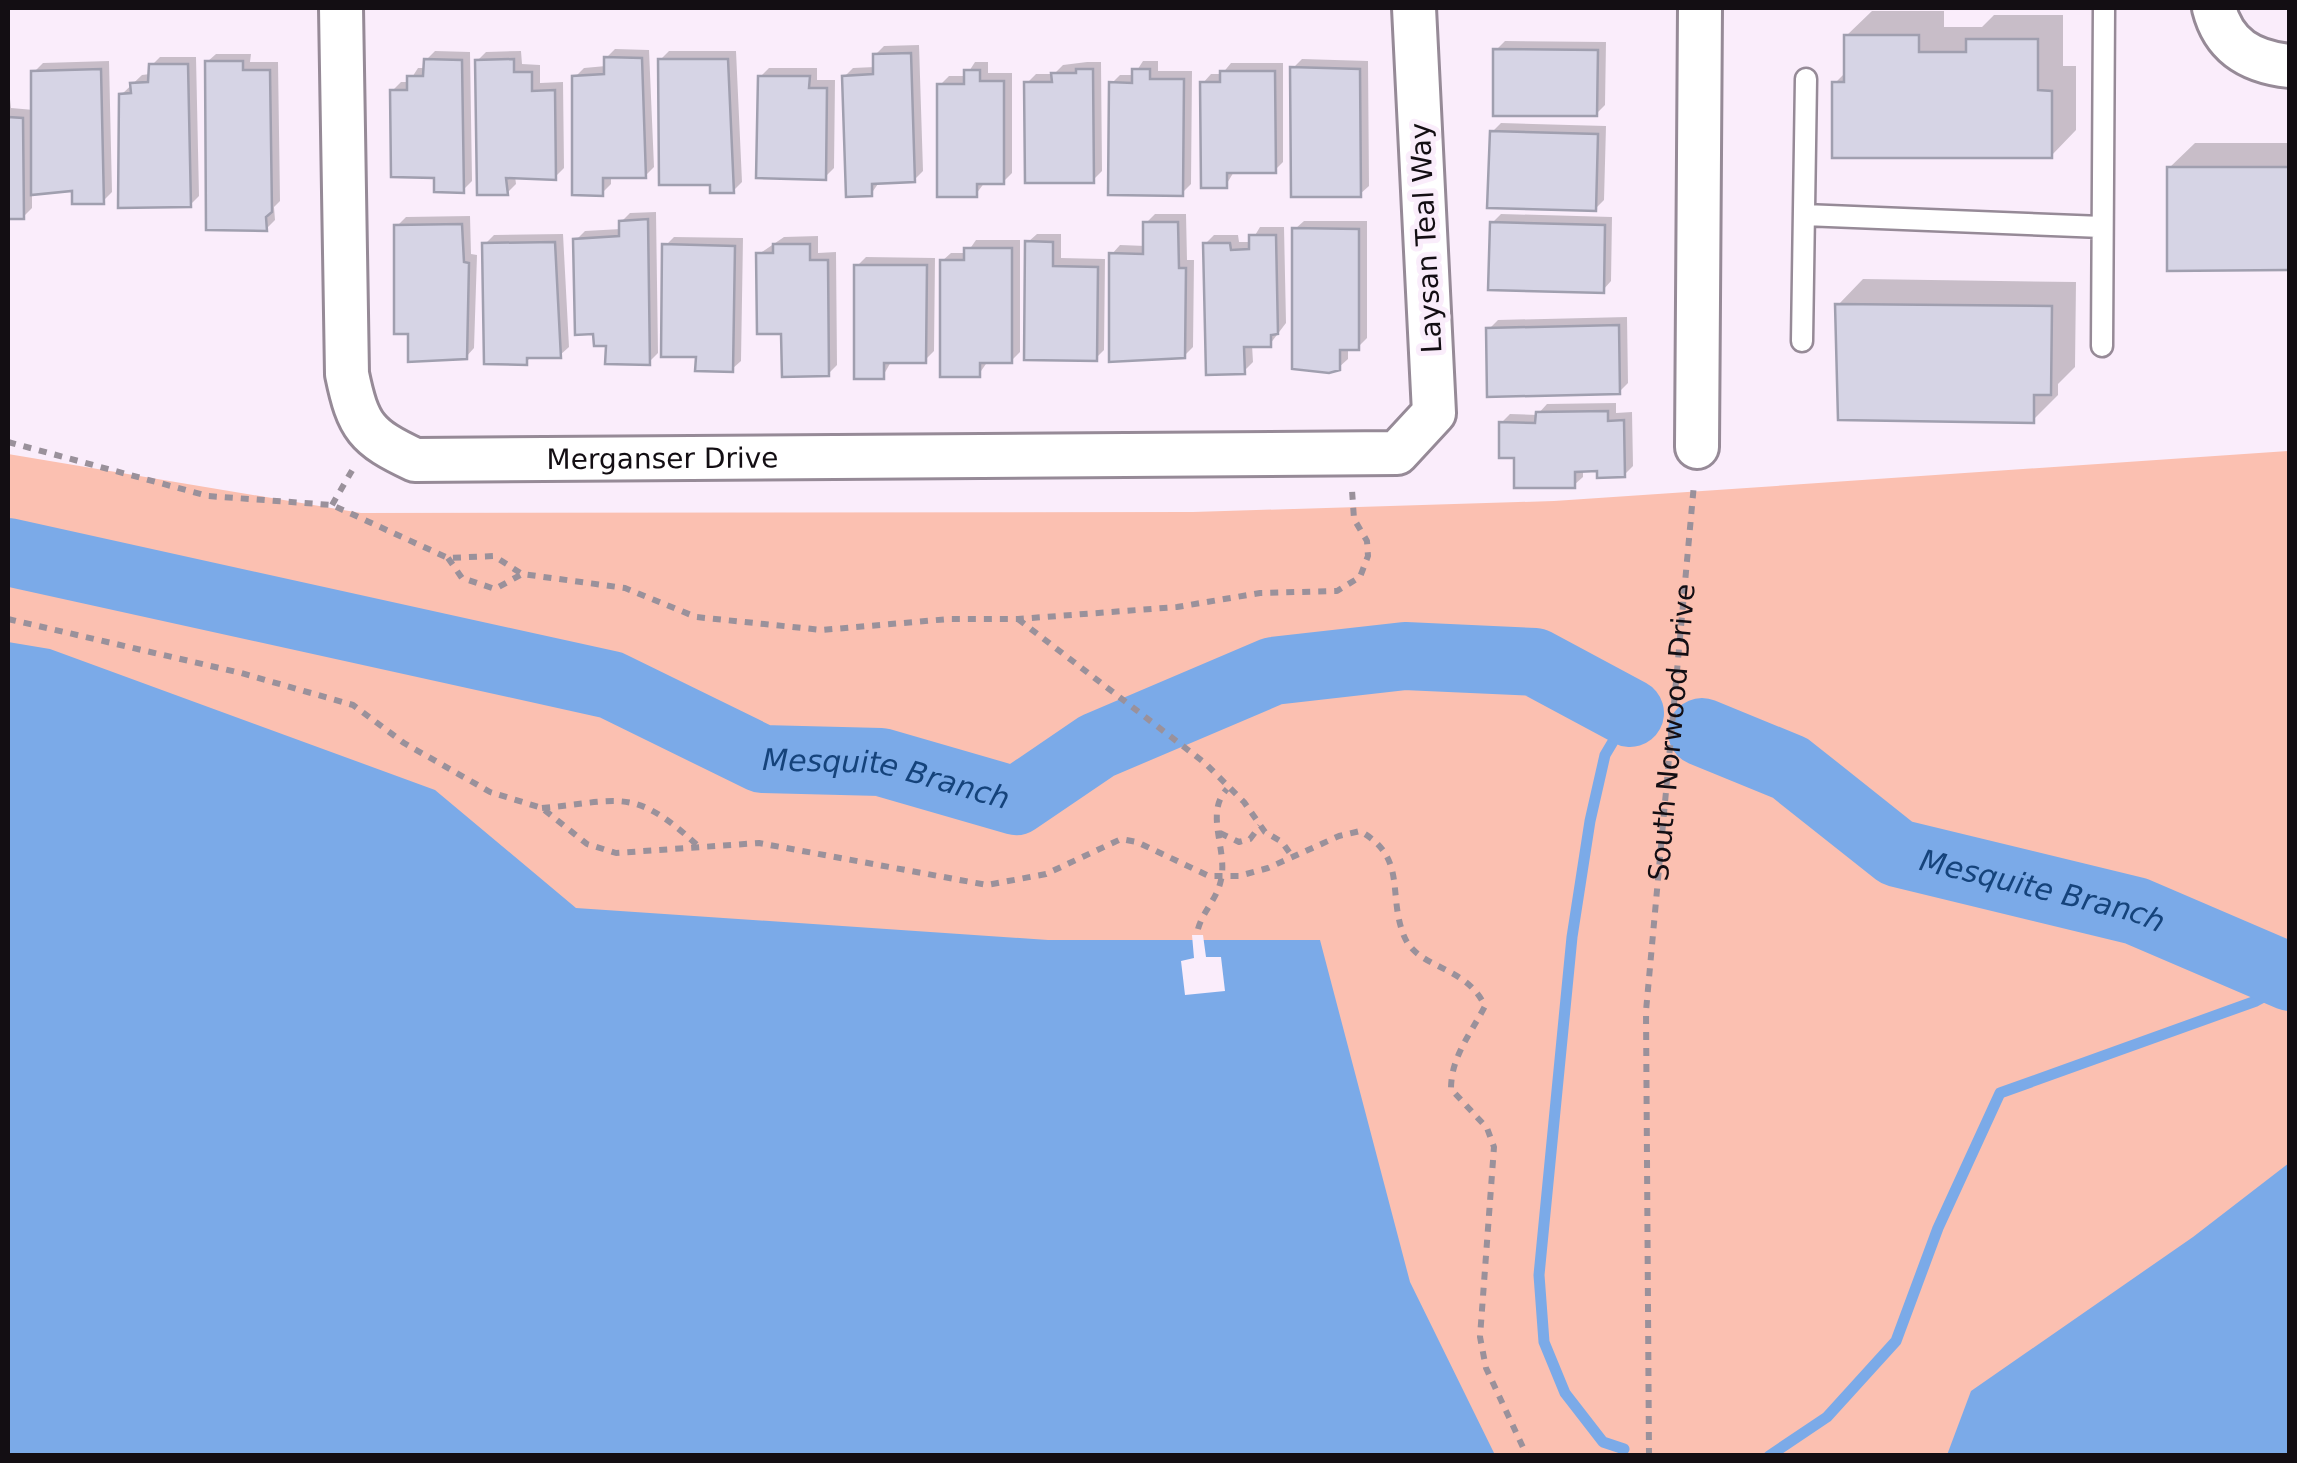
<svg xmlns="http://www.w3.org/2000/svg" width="2297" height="1463" viewBox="0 0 2297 1463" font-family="'DejaVu Sans',sans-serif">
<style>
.green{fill:#fbc0b1}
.water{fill:#7baae8}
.pier{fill:#faedfb}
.shadow{fill:#0003}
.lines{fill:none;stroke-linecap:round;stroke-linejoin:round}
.stream{stroke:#7baae8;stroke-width:11}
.river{stroke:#7baae8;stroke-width:68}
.building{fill:#d6d4e5;stroke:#a09faf;stroke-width:2.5}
.service-casing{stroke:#968a97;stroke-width:25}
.minor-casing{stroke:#968a97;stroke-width:48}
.path{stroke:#9a919b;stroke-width:6;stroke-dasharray:8 8;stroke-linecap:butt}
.service{stroke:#fff;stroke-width:20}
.minor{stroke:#fff;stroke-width:42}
.labels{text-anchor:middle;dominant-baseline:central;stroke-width:10;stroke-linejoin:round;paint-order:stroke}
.street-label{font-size:28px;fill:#130e13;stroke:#faedfb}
.water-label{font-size:30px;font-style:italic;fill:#15437b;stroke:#faedfb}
</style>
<rect width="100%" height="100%" fill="#faedfb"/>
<path class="green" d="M 2289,451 L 2289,1455 L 8,1455 L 8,454 L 361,513 L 1193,512 L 1554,501 Z"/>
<path class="water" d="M 8,642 L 50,649 L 435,790 L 576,908 L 1048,940 L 1320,940 L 1410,1282 L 1495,1455 L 8,1455 Z
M 2289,1163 L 2289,1455 L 1947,1455 L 1971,1391 L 2193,1237 Z"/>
<path class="pier" d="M 1192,935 L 1203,935 L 1206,957 L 1221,957 L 1225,991 L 1185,995 L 1181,961 L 1194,958 Z"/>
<path class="shadow" d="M 1872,11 L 1944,11 L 1944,27 L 1982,27 L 1994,15 L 2063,15 L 2063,66 L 2076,66 L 2076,130 L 2051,156 L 1835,83 L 1846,72 L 1846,36 Z
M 1505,41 L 1606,42 L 1605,105 L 1596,114 L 1496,50 Z
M 919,45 L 923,171 L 914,180 L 880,181 L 871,194 L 844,77 L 853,68 L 875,67 L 875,55 L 884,46 Z
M 615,49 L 649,50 L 654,167 L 645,176 L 611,176 L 611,184 L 602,193 L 575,77 L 584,68 L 606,66 L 606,58 Z
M 435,51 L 470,52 L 472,181 L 463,190 L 437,175 L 392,91 L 401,82 L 409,82 L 418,68 L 426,68 L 426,60 Z
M 521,51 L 522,64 L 540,65 L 540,83 L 563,82 L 564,168 L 555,177 L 515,176 L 516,184 L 507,193 L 477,61 L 486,52 Z
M 669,51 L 736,51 L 742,182 L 733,191 L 660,60 Z
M 216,54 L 251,54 L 250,62 L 278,62 L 280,201 L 274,207 L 275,220 L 266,229 L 207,62 Z
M 160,57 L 196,57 L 199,196 L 190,205 L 121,95 L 142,75 L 150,74 L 151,66 Z
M 1302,59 L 1368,61 L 1369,186 L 1360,194 L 1293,68 Z
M 109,61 L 112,192 L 103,201 L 75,189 L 32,192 L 32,208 L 23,217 L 8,217 L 8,81 L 11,108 L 34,110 L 34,72 L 43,63 Z
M 1143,61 L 1158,61 L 1158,71 L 1192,71 L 1191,184 L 1182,193 L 1112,83 L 1120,75 L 1134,75 Z
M 975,62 L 988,62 L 988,73 L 1012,73 L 1012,173 L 1003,182 L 985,182 L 976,194 L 940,85 L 949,76 L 966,76 Z
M 1087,62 L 1101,62 L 1102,171 L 1093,180 L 1027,83 L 1036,74 L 1054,74 L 1063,65 Z
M 1231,63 L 1283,63 L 1283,162 L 1275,170 L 1235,170 L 1226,185 L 1203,83 L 1211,74 L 1222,74 Z
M 769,68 L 817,68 L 817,80 L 835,80 L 834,168 L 825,177 L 760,77 Z
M 1501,123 L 1606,126 L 1604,200 L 1595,209 L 1492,132 Z
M 2195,143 L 2290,143 L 2290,268 L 2169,168 Z
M 656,212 L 658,353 L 649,362 L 608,343 L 596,331 L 576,240 L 585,231 L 621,229 L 621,222 L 630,213 Z
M 1155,214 L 1186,214 L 1187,260 L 1194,260 L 1193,347 L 1184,356 L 1112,254 L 1120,245 L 1146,246 L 1146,223 Z
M 1501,214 L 1612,217 L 1611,281 L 1603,290 L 1492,223 Z
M 470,216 L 471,254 L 477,255 L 474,348 L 466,357 L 397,226 L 406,217 Z
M 1304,221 L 1367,221 L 1367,338 L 1358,347 L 1348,347 L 1348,359 L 1338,368 L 1295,229 Z
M 1260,227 L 1284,227 L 1286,323 L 1270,344 L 1252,345 L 1253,362 L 1244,371 L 1205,244 L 1214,235 L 1238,235 L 1239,242 L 1251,242 Z
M 563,234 L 569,347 L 560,355 L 532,356 L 526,362 L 485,244 L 494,235 Z
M 1037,234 L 1061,234 L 1061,258 L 1105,259 L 1104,350 L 1096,358 L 1028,242 Z
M 818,236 L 818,253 L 836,252 L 837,365 L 828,374 L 784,332 L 759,254 L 784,237 Z
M 674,237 L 743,238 L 741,361 L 732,369 L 698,355 L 665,246 Z
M 976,240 L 1020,240 L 1020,352 L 1011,361 L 988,361 L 979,374 L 942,261 L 951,253 L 967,253 Z
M 866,257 L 935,258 L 934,351 L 925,360 L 892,360 L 883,376 L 857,266 Z
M 1863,279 L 2076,282 L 2075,367 L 2058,384 L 2058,395 L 2033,420 L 1837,382 L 1838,305 Z
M 1627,317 L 1628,383 L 1619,392 L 1489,329 L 1498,320 Z
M 1616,403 L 1616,413 L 1632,412 L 1633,466 L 1624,475 L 1583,469 L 1583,477 L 1574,485 L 1517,456 L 1501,423 L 1510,414 L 1537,415 L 1547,404 Z"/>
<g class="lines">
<path class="stream" d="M 1624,1449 L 1603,1442 L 1565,1393 L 1544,1342 L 1539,1275 L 1572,937 L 1590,821 L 1605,755 L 1630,713
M 1769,1456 L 1827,1417 L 1896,1341 L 1938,1228 L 2000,1093 L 2256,1001 L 2290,983"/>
<g class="river">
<path id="s1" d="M 8,552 L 611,685 L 762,759 L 881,762 L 1016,801 L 1097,746 L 1273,671 L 1405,656 L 1535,662 L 1630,713"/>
<path id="s2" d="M 1702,732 L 1790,768 L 1897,853 L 2136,911 L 2290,977"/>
</g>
</g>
<path class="building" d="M 1844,35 L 1919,35 L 1919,52 L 1966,52 L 1966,39 L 2038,39 L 2038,90 L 2052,91 L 2052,158 L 1832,158 L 1832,82 L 1844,82 Z
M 1493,49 L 1598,50 L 1597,116 L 1493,116 Z
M 911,53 L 915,182 L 872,184 L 872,196 L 846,197 L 842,76 L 873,74 L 873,54 Z
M 604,57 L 642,58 L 646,178 L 603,178 L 603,196 L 572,195 L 572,76 L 604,74 Z
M 424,59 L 462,60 L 464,193 L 434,192 L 434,178 L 391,177 L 390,90 L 407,90 L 407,76 L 423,76 Z
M 514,59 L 514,72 L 532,72 L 532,91 L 555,90 L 556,180 L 506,178 L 508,195 L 477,195 L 475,60 Z
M 658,59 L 728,59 L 734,193 L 710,193 L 710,185 L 659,185 Z
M 205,61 L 243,61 L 243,70 L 270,70 L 272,212 L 266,217 L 267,231 L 206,230 Z
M 149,64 L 188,64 L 191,207 L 118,208 L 119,94 L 131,93 L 130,83 L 148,82 Z
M 1290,67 L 1360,69 L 1361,197 L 1291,197 Z
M 101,69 L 104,204 L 72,204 L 72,191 L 31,195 L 31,71 Z
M 1076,69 L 1093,69 L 1094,183 L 1025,183 L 1024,82 L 1052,82 L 1051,73 L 1076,73 Z
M 1132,69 L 1150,69 L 1150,79 L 1184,79 L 1183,196 L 1108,195 L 1109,82 L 1132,83 Z
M 964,70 L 980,70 L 980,81 L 1004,81 L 1004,184 L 977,184 L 977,197 L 937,197 L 937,84 L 964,84 Z
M 1220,71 L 1275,71 L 1276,173 L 1227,173 L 1227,188 L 1201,188 L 1200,82 L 1220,82 Z
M 758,76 L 810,76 L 809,88 L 827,88 L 826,180 L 756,178 Z
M 8,117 L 23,118 L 24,219 L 8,219 Z
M 1490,131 L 1598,134 L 1596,211 L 1487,208 Z
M 2167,167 L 2290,167 L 2290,270 L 2167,271 Z
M 648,219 L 650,365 L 605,364 L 606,346 L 594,346 L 593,334 L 575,335 L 573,239 L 619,236 L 619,221 Z
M 1143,222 L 1178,222 L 1179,268 L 1186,268 L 1185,358 L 1109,362 L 1109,253 L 1143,254 Z
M 1490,222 L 1605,225 L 1604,293 L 1488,290 Z
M 462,224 L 464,262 L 469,263 L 467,359 L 408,362 L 408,334 L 394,334 L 394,225 Z
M 1292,228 L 1359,229 L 1359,350 L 1340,350 L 1340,370 L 1329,373 L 1292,369 Z
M 1249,235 L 1276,235 L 1278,334 L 1271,335 L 1271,347 L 1244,347 L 1245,374 L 1206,375 L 1203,243 L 1230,243 L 1231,250 L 1249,249 Z
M 1025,241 L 1053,242 L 1053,266 L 1098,267 L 1097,361 L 1024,360 Z
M 555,242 L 561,358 L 527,358 L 527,365 L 484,364 L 482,243 Z
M 662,244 L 735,246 L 733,372 L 695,371 L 696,357 L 661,357 Z
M 773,244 L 810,244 L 810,260 L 828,260 L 829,376 L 782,377 L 781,334 L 757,334 L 756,253 L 773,253 Z
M 964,248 L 1012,248 L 1012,363 L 980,363 L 980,377 L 940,377 L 940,260 L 964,260 Z
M 854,265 L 927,265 L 926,363 L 884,363 L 884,379 L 854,379 Z
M 1835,304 L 2052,306 L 2051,395 L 2034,395 L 2034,423 L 1838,420 Z
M 1619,325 L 1620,394 L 1487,397 L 1486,328 Z
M 1608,411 L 1608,421 L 1624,420 L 1625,477 L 1597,478 L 1597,471 L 1575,472 L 1575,488 L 1514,488 L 1514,458 L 1499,458 L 1499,422 L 1535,423 L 1536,412 Z"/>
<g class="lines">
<g class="service-casing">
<path id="service" d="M 1804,215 L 2102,227
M 1802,341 L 1806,79
M 2102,346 L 2104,8"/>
</g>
<g class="minor-casing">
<g id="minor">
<path id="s4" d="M 341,8 L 347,374 C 358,427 366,437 415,460 L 1397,453 L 1434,413 L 1414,8"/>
<path d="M 2214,8 C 2224,47 2251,62 2290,66"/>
<path d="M 1697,447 L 1700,8"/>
</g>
</g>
<g class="path">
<path d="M 8,442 L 208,496 L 332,505 L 448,558 L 494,556 L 522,574 L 625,588 L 696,617 L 822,630 L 949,619 L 1018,619 L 1177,607 L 1260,593 L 1337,591 L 1360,577 L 1368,556 L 1367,541 L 1354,519 L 1352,490"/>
<path d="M 332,505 L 354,467"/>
<path d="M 448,558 L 462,578 L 495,589 L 522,574"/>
<path d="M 8,619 L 241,673 L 353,705 L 404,743 L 490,792 L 542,808 L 587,844 L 616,853 L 759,843 L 987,885 L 1046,874 L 1121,839 L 1137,842 L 1209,876 L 1239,876 L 1268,868 L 1339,836 L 1360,831 C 1408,858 1387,894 1404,936 C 1418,970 1465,964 1485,1006 C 1470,1035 1451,1057 1451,1089 L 1487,1128 L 1494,1147 L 1480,1337 L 1486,1368 L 1527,1456"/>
<path d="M 1018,619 L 1205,763 L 1244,802 L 1265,832 L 1282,842 L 1292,856"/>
<path d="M 542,808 C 621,801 633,786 697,845"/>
<path d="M 1220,833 L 1239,842 L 1250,839 L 1260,826"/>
<path d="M 1198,929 C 1203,911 1217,899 1221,880 C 1228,850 1204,813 1227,789"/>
<path id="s3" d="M 1649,1456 L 1646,1011 L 1694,484"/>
</g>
<use href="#service" class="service"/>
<use href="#minor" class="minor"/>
</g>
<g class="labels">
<g class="street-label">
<text transform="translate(1426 238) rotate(-93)">Laysan Teal Way</text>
<text stroke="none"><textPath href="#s4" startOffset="730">Merganser Drive</textPath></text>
<text stroke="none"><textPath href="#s3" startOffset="725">South Norwood Drive</textPath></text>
</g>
<g class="water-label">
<text stroke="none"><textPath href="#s1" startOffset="912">Mesquite Branch</textPath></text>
<text stroke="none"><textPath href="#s2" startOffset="382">Mesquite Branch</textPath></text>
</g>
</g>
<rect width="2297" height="1463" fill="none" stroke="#130e13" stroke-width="20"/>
</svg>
